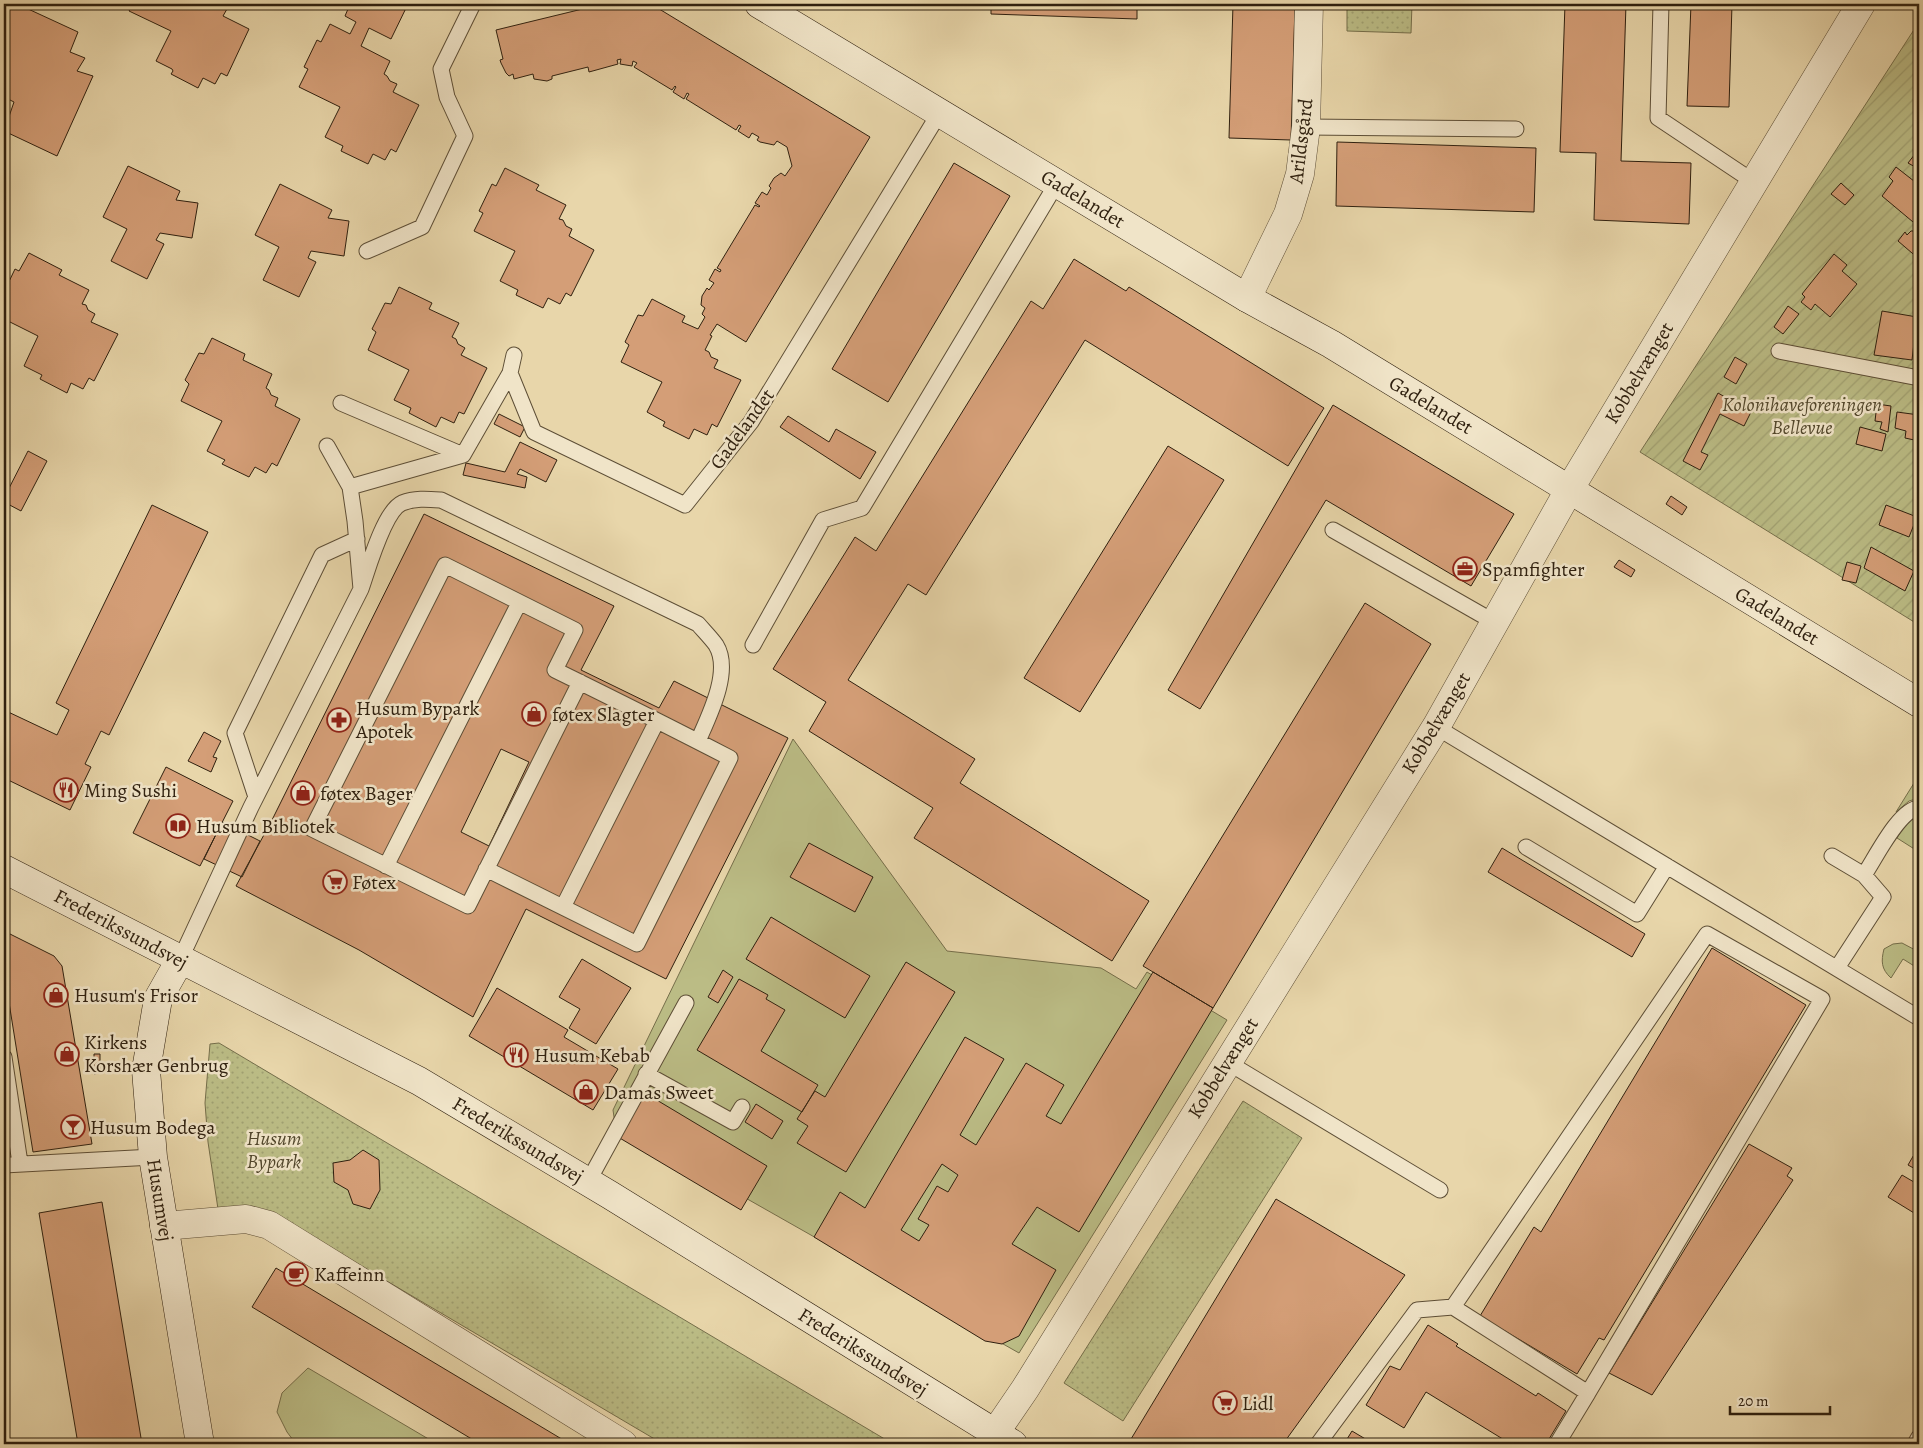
<svg xmlns="http://www.w3.org/2000/svg" width="1923" height="1448" viewBox="0 0 1923 1448" font-family="Alegreya,serif">
<style>
.grass{fill:#bbbc85;stroke:#756e4a}
.park{fill:url(#park-dots);stroke:#756e4a}
.garden{fill:url(#garden-furrows);stroke:#756e4a}
.building{fill:#d49e77;stroke:#2f200f;fill-rule:evenodd}
.lines{fill:none;stroke-linecap:round;stroke-linejoin:round}
.lane-casing{stroke:#5d4e36;stroke-width:17}
.street-casing{stroke:#5d4e36;stroke-width:29}
.secondary-casing{stroke:#2f200f;stroke-width:29}
.lane{stroke:#f0e4c8;stroke-width:15}
.street{stroke:#f0e4c8;stroke-width:28}
.secondary{stroke:#f0e4c8;stroke-width:28}
.labels{text-anchor:middle;dominant-baseline:central;stroke-width:5;stroke-linejoin:round;paint-order:stroke}
.street-label{font-size:20px;fill:#2f200f;stroke:#f0e4c8}
.park-label{font-size:20px;font-style:italic;fill:#52472c;stroke:#f0e4c8}
.poi-label{font-size:20px;fill:#2f200f;stroke:#f0e4c8;text-anchor:start}
</style>
<defs>
<pattern id="park-dots" width="8" height="8" patternUnits="userSpaceOnUse" patternTransform="scale(1.25)"><rect width="8" height="8" fill="#bbbc85"/><path d="M2 2h.1M6 6h.1" fill="none" stroke="#a1a172" stroke-width="1.8" stroke-linecap="round"/></pattern>
<pattern id="garden-furrows" width="10" height="10" patternUnits="userSpaceOnUse" patternTransform="scale(1.25)"><rect width="10" height="10" fill="#bbbc85"/><path d="M-1 1l2-2M0 10L10 0M9 11l2-2" fill="none" stroke="#a1a172"/></pattern>
</defs>
<rect width="100%" height="100%" fill="#e8d6aa"/>
<filter id="stains"><feTurbulence type="fractalNoise" baseFrequency=".004" numOctaves="4"/><feColorMatrix values="0 0 0 0 .2 0 0 0 0 .09 0 0 0 0 .02 0 0 0 .5 -.17"/></filter>
<radialGradient id="worn" r=".72"><stop offset=".6" stop-color="#630" stop-opacity="0"/><stop offset="1" stop-color="#630" stop-opacity=".3"/></radialGradient>
<path class="grass" d="M 793,739 L 947,951 L 1101,968 L 1136,989 L 1147,972 L 1227,1020 L 1019,1353 L 615,1124 L 613,1110 Z
M 1919,775 L 1919,798 L 1909,801 L 1896,812 Z
M 1919,814 L 1919,852 L 1897,838 L 1908,819 Z
M 1902,943 L 1919,952 L 1919,969 L 1903,959 L 1891,978 C 1881,969 1881,961 1884,949 L 1893,944 Z
M 308,1368 L 437,1444 L 296,1444 L 287,1432 L 277,1412 L 282,1393 Z"/>
<path class="park" d="M 1347,4 L 1412,4 L 1411,33 L 1347,31 Z
M 219,1043 L 893,1444 L 663,1444 L 285,1221 L 218,1209 L 208,1142 L 205,1103 L 210,1044 Z
M 1243,1101 L 1302,1138 L 1123,1421 L 1064,1383 Z"/>
<path class="garden" d="M 1919,22 L 1919,625 L 1640,452 Z"/>
<path class="building" d="M 4,4 L 33,4 L 26,8 L 78,32 L 70,52 L 85,58 L 77,71 L 93,76 L 57,156 L 4,131 L 14,102 L 4,97 Z
M 133,4 L 220,4 L 227,9 L 223,16 L 249,29 L 227,76 L 221,73 L 215,84 L 203,78 L 198,88 L 171,74 L 173,71 L 172,69 L 156,61 L 171,31 L 129,11 Z
M 343,4 L 408,4 L 391,39 L 369,28 L 361,46 L 390,61 L 384,74 L 387,76 L 390,81 L 397,84 L 393,92 L 419,105 L 396,152 L 391,149 L 385,160 L 373,154 L 368,164 L 341,151 L 343,146 L 325,137 L 340,107 L 299,87 L 308,69 L 304,67 L 317,40 L 321,42 L 330,24 L 350,34 L 356,22 L 345,16 L 348,9 L 343,7 Z
M 603,4 L 651,4 L 870,137 L 746,342 L 717,324 L 710,335 L 712,336 L 705,350 L 709,352 L 711,357 L 718,360 L 714,368 L 741,380 L 717,427 L 712,424 L 707,435 L 694,429 L 689,439 L 663,426 L 665,422 L 647,412 L 662,382 L 621,362 L 629,345 L 625,342 L 638,315 L 643,316 L 652,299 L 685,316 L 682,322 L 698,329 L 705,317 L 702,314 L 705,308 L 701,305 L 702,296 L 707,288 L 709,290 L 714,283 L 709,280 L 715,269 L 720,272 L 721,270 L 717,268 L 755,205 L 759,207 L 760,206 L 755,203 L 762,192 L 767,195 L 771,188 L 769,186 L 774,178 L 781,173 L 785,176 L 792,166 L 787,147 L 777,141 L 774,145 L 760,142 L 757,140 L 759,137 L 752,133 L 749,138 L 738,131 L 741,126 L 739,125 L 736,130 L 686,99 L 689,94 L 687,93 L 684,99 L 673,92 L 676,87 L 675,86 L 672,90 L 634,67 L 637,63 L 633,61 L 632,66 L 620,64 L 621,59 L 617,60 L 618,64 L 589,72 L 588,67 L 552,76 L 552,79 L 547,81 L 534,79 L 533,74 L 514,79 L 513,74 L 509,76 L 506,73 L 501,63 L 500,60 L 503,59 L 496,30 Z
M 991,4 L 1137,4 L 1137,19 L 991,14 Z
M 1233,4 L 1295,4 L 1291,140 L 1229,138 Z
M 1565,4 L 1626,4 L 1621,161 L 1691,163 L 1689,224 L 1594,220 L 1596,153 L 1560,152 Z
M 1691,4 L 1732,4 L 1729,107 L 1687,106 Z
M 1337,142 L 1536,148 L 1534,212 L 1336,206 Z
M 1915,154 L 1919,157 L 1919,165 L 1917,168 L 1908,163 Z
M 954,163 L 1010,196 L 888,402 L 832,369 Z
M 128,166 L 180,191 L 176,200 L 198,203 L 192,238 L 160,233 L 156,240 L 164,244 L 147,279 L 111,261 L 127,229 L 103,217 Z
M 1896,167 L 1919,185 L 1919,227 L 1882,196 L 1893,181 L 1889,177 Z
M 505,168 L 539,185 L 536,190 L 566,205 L 559,219 L 563,220 L 566,226 L 572,229 L 569,236 L 594,250 L 571,296 L 566,293 L 560,304 L 548,298 L 543,308 L 516,295 L 518,290 L 500,281 L 515,251 L 474,231 L 483,213 L 479,211 L 492,184 L 496,186 Z
M 1841,183 L 1854,195 L 1845,205 L 1831,194 Z
M 280,184 L 332,210 L 328,218 L 349,221 L 344,256 L 311,251 L 308,258 L 316,262 L 299,297 L 263,280 L 279,247 L 255,235 Z
M 1911,231 L 1917,231 L 1919,236 L 1916,240 L 1919,243 L 1919,259 L 1898,241 L 1905,232 L 1907,235 Z
M 29,253 L 62,270 L 59,275 L 89,290 L 82,304 L 86,305 L 88,310 L 95,314 L 91,322 L 118,334 L 94,381 L 89,378 L 83,389 L 71,383 L 67,393 L 40,379 L 42,375 L 24,366 L 38,336 L 4,319 L 4,303 L 6,298 L 4,297 L 4,292 L 15,269 L 19,271 Z
M 1834,254 L 1847,265 L 1842,271 L 1857,284 L 1830,317 L 1815,304 L 1811,310 L 1801,302 L 1805,297 L 1802,294 Z
M 1074,259 L 1126,291 L 1129,287 L 1324,408 L 1288,466 L 1085,340 L 926,595 L 908,584 L 848,680 L 975,759 L 960,783 L 1149,901 L 1112,961 L 914,838 L 933,808 L 809,731 L 826,702 L 773,669 L 855,537 L 876,551 L 1031,301 L 1043,309 Z
M 399,287 L 432,303 L 429,309 L 459,323 L 452,337 L 456,339 L 458,344 L 465,348 L 461,355 L 487,368 L 464,414 L 459,412 L 454,423 L 441,417 L 436,427 L 409,413 L 411,408 L 394,400 L 409,370 L 368,350 L 376,332 L 372,329 L 385,303 L 391,304 Z
M 1788,306 L 1799,314 L 1783,334 L 1774,327 Z
M 1882,311 L 1917,317 L 1912,360 L 1874,355 Z
M 212,338 L 245,354 L 243,360 L 272,374 L 266,388 L 269,390 L 271,395 L 278,398 L 275,406 L 300,419 L 277,466 L 272,463 L 266,473 L 255,467 L 249,477 L 222,464 L 225,460 L 207,451 L 222,421 L 181,401 L 189,384 L 185,380 L 199,353 L 204,354 Z
M 1735,357 L 1747,364 L 1736,384 L 1724,377 Z
M 1718,393 L 1751,412 L 1744,426 L 1720,414 L 1701,452 L 1708,455 L 1700,470 L 1683,461 Z
M 1877,404 L 1891,406 L 1888,432 L 1880,429 L 1882,422 L 1875,421 Z
M 1333,405 L 1514,514 L 1471,586 L 1326,500 L 1200,709 L 1168,690 Z
M 1897,412 L 1919,415 L 1919,441 L 1905,438 L 1906,431 L 1895,428 Z
M 499,414 L 525,427 L 520,437 L 494,424 Z
M 788,416 L 829,442 L 836,429 L 876,452 L 860,479 L 780,427 Z
M 1860,427 L 1886,434 L 1882,451 L 1856,444 Z
M 520,442 L 557,460 L 546,482 L 520,469 L 517,474 L 527,477 L 525,488 L 463,475 L 466,463 L 505,472 Z
M 1168,446 L 1224,480 L 1080,712 L 1024,678 Z
M 28,451 L 47,461 L 21,511 L 4,502 L 4,498 Z
M 1671,496 L 1687,507 L 1682,515 L 1666,504 Z
M 152,505 L 208,532 L 109,735 L 101,731 L 85,764 L 91,767 L 70,810 L 4,778 L 4,710 L 57,735 L 69,710 L 56,703 Z
M 1886,505 L 1917,517 L 1909,537 L 1879,525 Z
M 424,514 L 614,606 L 581,670 L 659,708 L 674,681 L 788,738 L 666,979 L 526,909 L 473,1017 L 359,950 L 236,886 L 271,822 Z
M 1871,547 L 1914,571 L 1905,591 L 1864,568 Z
M 1619,560 L 1635,570 L 1631,577 L 1614,567 Z
M 1847,562 L 1861,566 L 1856,583 L 1842,580 Z
M 1365,603 L 1431,644 L 1213,1008 L 1143,966 Z
M 204,732 L 221,741 L 213,757 L 217,758 L 211,772 L 188,761 Z
M 501,749 L 529,762 L 489,846 L 461,832 Z
M 166,767 L 233,801 L 200,866 L 133,833 Z
M 222,822 L 260,841 L 242,877 L 204,859 Z
M 809,843 L 873,877 L 855,912 L 790,877 Z
M 1502,848 L 1645,934 L 1632,957 L 1488,872 Z
M 771,917 L 870,976 L 845,1018 L 746,959 Z
M 4,931 L 54,956 L 62,966 L 92,1144 L 33,1152 L 7,990 L 4,989 Z
M 1712,948 L 1806,1005 L 1604,1340 L 1599,1338 L 1577,1374 L 1480,1316 L 1534,1227 L 1541,1232 Z
M 582,959 L 631,988 L 596,1044 L 569,1028 L 580,1009 L 559,997 Z
M 906,962 L 955,992 L 846,1172 L 797,1143 L 808,1126 L 797,1119 L 815,1091 L 825,1097 Z
M 723,970 L 733,977 L 718,1003 L 708,997 Z
M 1153,972 L 1213,1008 L 1079,1232 L 1037,1207 L 1012,1244 L 1056,1270 L 1019,1336 L 1002,1344 L 985,1341 L 814,1237 L 840,1192 L 865,1208 L 965,1037 L 1004,1059 L 960,1135 L 976,1145 L 1026,1063 L 1064,1085 L 1046,1116 L 1061,1124 ZM 942,1164 L 958,1175 L 948,1192 L 937,1186 L 918,1219 L 929,1225 L 919,1241 L 901,1230 Z
M 739,979 L 768,995 L 766,999 L 785,1010 L 761,1051 L 818,1085 L 802,1112 L 697,1050 Z
M 497,988 L 568,1030 L 564,1037 L 618,1069 L 593,1110 L 469,1036 Z
M 94,1054 L 100,1054 L 100,1073 L 94,1074 Z
M 645,1093 L 767,1166 L 741,1210 L 618,1137 Z
M 756,1104 L 783,1121 L 772,1139 L 745,1122 Z
M 1749,1144 L 1792,1168 L 1787,1176 L 1793,1180 L 1652,1395 L 1609,1373 Z
M 1919,1146 L 1919,1171 L 1908,1165 Z
M 363,1150 L 379,1160 L 380,1190 L 370,1209 L 353,1204 L 348,1190 L 334,1182 L 333,1163 L 350,1160 Z
M 1902,1175 L 1919,1185 L 1919,1216 L 1888,1197 Z
M 1276,1199 L 1405,1275 L 1283,1444 L 1128,1444 Z
M 102,1202 L 142,1444 L 78,1444 L 39,1213 Z
M 276,1268 L 570,1444 L 480,1444 L 252,1307 Z
M 1428,1325 L 1458,1344 L 1456,1346 L 1536,1396 L 1538,1393 L 1566,1411 L 1546,1444 L 1504,1444 L 1506,1441 L 1426,1392 L 1404,1428 L 1366,1405 L 1390,1366 L 1400,1370 Z
M 1352,1431 L 1357,1434 L 1374,1444 L 1344,1444 Z"/>
<g class="lines">
<g class="lane-casing">
<path id="lane" d="M 1661,4 L 1658,118 L 1754,182
M 1306,127 L 1516,129
M 367,251 L 422,227 L 465,136 L 447,97 L 441,69 L 473,4
M 1779,351 L 1919,378
M 514,355 L 510,373 L 534,432 L 685,505 L 751,422 L 940,112
M 341,403 L 463,455 L 510,373
M 327,446 L 350,487 L 463,455
M 1333,530 L 1496,623
M 361,589 C 368,569 384,511 402,503 C 415,498 427,499 441,500 L 698,624 C 704,631 711,638 716,645 C 732,671 709,716 698,741
M 753,645 L 823,520 L 862,508 L 1057,183
M 1436,727 L 1919,1018
M 256,797 L 235,733 L 322,555 L 357,539
M 1526,847 L 1637,914 L 1667,866
M 1832,856 L 1864,875 L 1883,897 L 1837,968
M 386,866 L 519,603
M 486,869 L 637,944 L 730,758 C 672,728 614,699 555,670 L 575,630 L 445,565 L 312,829 L 468,906 L 580,682
M 1864,875 C 1875,859 1899,809 1919,808
M 563,907 L 657,721
M 180,960 L 251,807 L 361,589 L 355,521 L 350,487
M 4,1057 L 20,1163
M 1227,1062 L 1440,1190
M 646,1074 L 733,1122 L 742,1107
M 4,1165 L 153,1157
M 588,1182 L 686,1003
M 1453,1307 L 1588,1393 L 1557,1444
M 1318,1444 L 1417,1310 L 1453,1307 L 1707,934 L 1822,999 L 1588,1393
M 1915,1444 L 1919,1437"/>
</g>
<g class="street-casing">
<path id="street" d="M 1247,298 L 1288,214 L 1300,174 L 1306,127 L 1309,4
M 164,1226 L 246,1219 L 269,1225 L 623,1444
M 995,1433 L 1025,1389 L 1436,727 L 1569,490 L 1861,4"/>
</g>
<g class="secondary-casing">
<path id="secondary" d="M 759,4 L 1247,298 L 1331,344 L 1919,703
M 4,869 L 419,1081 L 610,1195 L 1013,1444
M 180,960 L 158,999 L 146,1070 L 153,1157 L 200,1444"/>
</g>
<use href="#lane" class="lane"/>
<use href="#street" class="street"/>
<use href="#secondary" class="secondary"/>
</g>
<defs>
<g id="office-ring" transform="scale(1.25)"><circle r="9.5" fill="#f0e4c8" stroke="#8f2418" stroke-width="1.5"/><path d="M-6-3h4V-5.5h4V-3h4V5H-6ZM-1-4.5V-3h2v-1.5ZM-6 0V1H6V0Z" fill="#8f2418"/></g>
<g id="shop-ring" transform="scale(1.25)"><circle r="9.5" fill="#f0e4c8" stroke="#8f2418" stroke-width="1.5"/><path d="M-5-2.5h2.3a2.7 3.5 0 0 1 5.4 0H5L5.5 6h-11ZM-1.5-2.5h3a1.5 2.3 0 0 0-3 0Z" fill="#8f2418"/></g>
<g id="pharmacy-ring" transform="scale(1.25)"><circle r="9.5" fill="#f0e4c8" stroke="#8f2418" stroke-width="1.5"/><path d="M-2-6h4v4h4v4h-4v4h-4v-4h-4v-4h4Z" fill="#8f2418"/></g>
<g id="restaurant-ring" transform="scale(1.25)"><circle r="9.5" fill="#f0e4c8" stroke="#8f2418" stroke-width="1.5"/><path d="M-5-6h1v4h1v-4h1v4h1v-4h1v5L-1.5 .5V6h-2V.5L-5-1ZM5-6V6H3V1.5H1.5Q1.5-4 5-6Z" fill="#8f2418"/></g>
<g id="library-ring" transform="scale(1.25)"><circle r="9.5" fill="#f0e4c8" stroke="#8f2418" stroke-width="1.5"/><path d="M-6-4Q-3-5.5-.7-3.5V5Q-3 3-6 4ZM6-4Q3-5.5 .7-3.5V5Q3 3 6 4Z" fill="#8f2418"/></g>
<g id="supermarket-ring" transform="scale(1.25)"><circle r="9.5" fill="#f0e4c8" stroke="#8f2418" stroke-width="1.5"/><path d="M-6-5.5h2.5l.6 2H6L4.5 2H-2.5L-4.4-4H-6ZM-1.5 3.2a1.3 1.3 0 1 0 .1 0ZM3 3.2a1.3 1.3 0 1 0 .1 0Z" fill="#8f2418"/></g>
<g id="bar-ring" transform="scale(1.25)"><circle r="9.5" fill="#f0e4c8" stroke="#8f2418" stroke-width="1.5"/><path d="M-6-5H6L.8 .8V4.5H3.5V6h-7V4.5H-.8V.8Z" fill="#8f2418"/></g>
<g id="cafe-ring" transform="scale(1.25)"><circle r="9.5" fill="#f0e4c8" stroke="#8f2418" stroke-width="1.5"/><path d="M-5.5-4.5H6V0H3Q3 3.5 0 3.5H-2.5Q-5.5 3.5-5.5 0ZM3-3.2v2h1.7v-2ZM-6 4.5H4V6H-6Z" fill="#8f2418"/></g>
</defs>
<g fill-rule="evenodd">
<use href="#office-ring" x="1465" y="569"/>
<use href="#shop-ring" x="534" y="714"/>
<use href="#pharmacy-ring" x="339" y="720"/>
<use href="#restaurant-ring" x="66" y="790"/>
<use href="#shop-ring" x="303" y="793"/>
<use href="#library-ring" x="178" y="826"/>
<use href="#supermarket-ring" x="335" y="882"/>
<use href="#shop-ring" x="56" y="995"/>
<use href="#shop-ring" x="67" y="1054"/>
<use href="#restaurant-ring" x="516" y="1055"/>
<use href="#shop-ring" x="586" y="1092"/>
<use href="#bar-ring" x="73" y="1127"/>
<use href="#cafe-ring" x="296" y="1274"/>
<use href="#supermarket-ring" x="1225" y="1403"/>
</g>
<g class="labels">
<g class="street-label">
<text transform="translate(1301 141) rotate(-83)">Arildsgård</text>
<text transform="translate(1083 199) rotate(31)">Gadelandet</text>
<text transform="translate(1639 373) rotate(-59)">Kobbelvænget</text>
<text transform="translate(1431 405) rotate(31)">Gadelandet</text>
<text transform="translate(742 429) rotate(-54)">Gadelandet</text>
<text transform="translate(1777 616) rotate(31)">Gadelandet</text>
<text transform="translate(1436 723) rotate(-59)">Kobbelvænget</text>
<text transform="translate(121 929) rotate(28)">Frederikssundsvej</text>
<text transform="translate(1223 1068) rotate(-58)">Kobbelvænget</text>
<text transform="translate(518 1140) rotate(31)">Frederikssundsvej</text>
<text transform="translate(160 1200) rotate(81)">Husumvej</text>
<text transform="translate(863 1352) rotate(32)">Frederikssundsvej</text>
</g>
<g class="park-label">
<text x="1802" y="404">Kolonihaveforeningen<tspan x="1802" dy="23">Bellevue</tspan></text>
<text x="274" y="1138">Husum<tspan x="274" dy="23">Bypark</tspan></text>
</g>
<g class="poi-label">
<text x="1482" y="569">Spamfighter</text>
<text x="356" y="708">Husum Bypark<tspan x="356" dy="23">Apotek</tspan></text>
<text x="552" y="714">føtex Slagter</text>
<text x="84" y="790">Ming Sushi</text>
<text x="320" y="793">føtex Bager</text>
<text x="196" y="826">Husum Bibliotek</text>
<text x="352" y="882">Føtex</text>
<text x="74" y="995">Husum's Frisor</text>
<text x="84" y="1042">Kirkens<tspan x="84" dy="23">Korshær Genbrug</tspan></text>
<text x="534" y="1055">Husum Kebab</text>
<text x="604" y="1092">Damas Sweet</text>
<text x="90" y="1127">Husum Bodega</text>
<text x="314" y="1274">Kaffeinn</text>
<text x="1242" y="1403">Lidl</text>
</g>
</g>
<rect width="1923" height="1448" fill="none" stroke="#e8d6aa" stroke-width="20"/>
<rect x="5" y="5" width="1913" height="1438" fill="none" stroke="#2f200f" stroke-width="2.5"/>
<rect x="10" y="10" width="1903" height="1428" fill="none" stroke="#2f200f"/>
<path d="M1730 1406v8h100v-8" fill="none" stroke="#2f200f" stroke-width="2.5"/>
<text x="1738" y="1406" font-size="15" fill="#2f200f" stroke="#f0e4c8" stroke-width="4" paint-order="stroke">20 m</text>
<rect width="100%" height="100%" filter="url(#stains)"/>
<rect width="100%" height="100%" fill="url(#worn)"/>
</svg>
